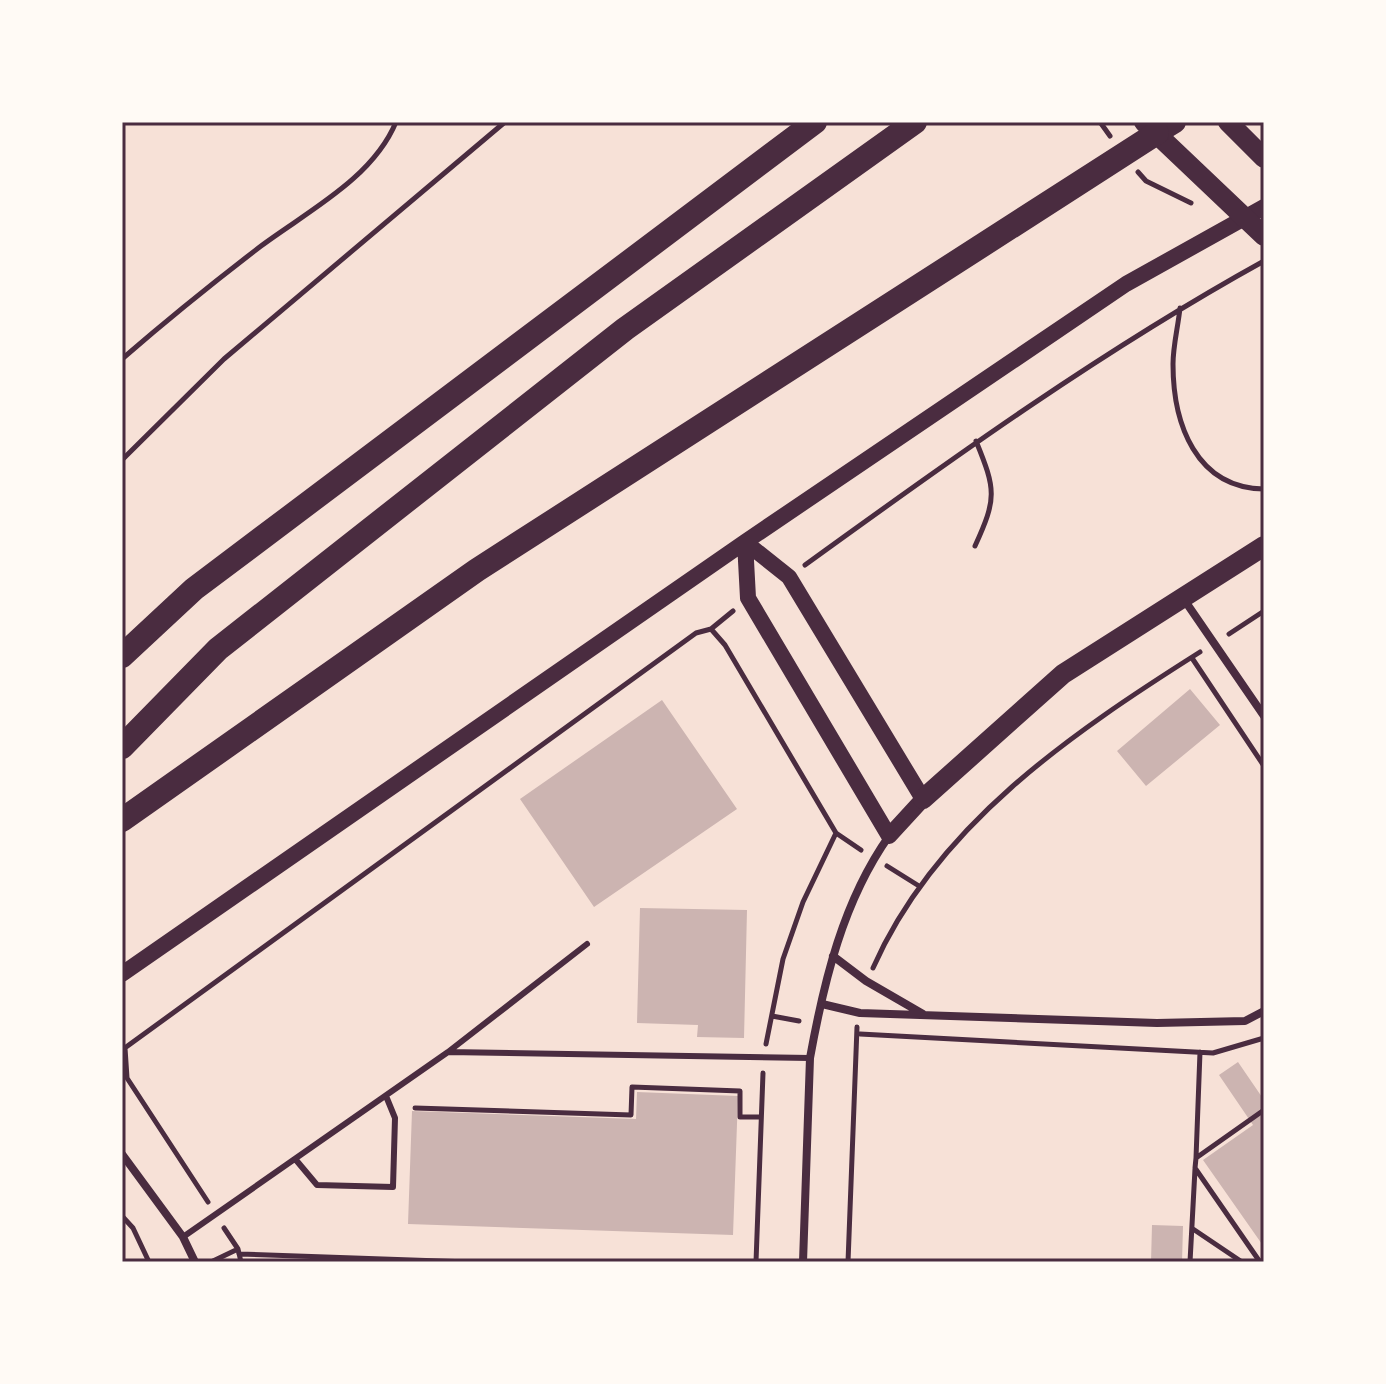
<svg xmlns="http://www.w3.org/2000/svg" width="1386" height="1384" viewBox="0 0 1386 1384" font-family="'DM Sans',sans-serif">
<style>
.building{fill:#ccb4b1}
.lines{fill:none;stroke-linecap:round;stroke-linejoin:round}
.path{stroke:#4a2c40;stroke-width:5}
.service{stroke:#4a2c40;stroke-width:6}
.minor{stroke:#4a2c40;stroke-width:8}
.secondary{stroke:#4a2c40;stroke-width:16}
.primary{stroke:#4a2c40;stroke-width:20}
.trunk{stroke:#4a2c40;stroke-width:22}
.motorway{stroke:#4a2c40;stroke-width:24}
.neatline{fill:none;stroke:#4a2c40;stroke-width:3}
</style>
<rect width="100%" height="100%" fill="#f7e1d7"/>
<path class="building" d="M 1190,689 L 1220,725 L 1146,786 L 1117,751 Z
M 662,700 L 737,809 L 594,907 L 520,799 Z
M 640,908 L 747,910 L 744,1038 L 697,1037 L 698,1025 L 637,1023 Z
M 1238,1062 L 1264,1100 L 1264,1247 L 1203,1160 L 1253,1125 L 1219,1075 Z
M 637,1092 L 738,1096 L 733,1235 L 408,1224 L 412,1111 L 636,1119 Z
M 1152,1225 L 1183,1226 L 1182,1262 L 1151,1262 Z"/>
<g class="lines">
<path class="path" d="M 1100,122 L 1110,136
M 1138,172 L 1146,181 L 1191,203
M 1180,308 C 1178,327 1173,346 1173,364 C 1173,424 1196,488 1264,489
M 122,359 C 167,320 214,282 261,246 C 308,211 373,178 396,122
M 122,460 L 224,359 L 505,122
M 975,546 C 997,498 996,490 976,441
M 805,565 C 954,457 1103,350 1264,261
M 711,629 L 725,645 L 836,833 L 803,902 L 783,959 L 766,1044
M 1229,634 L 1264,611
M 1192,658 L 1264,766
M 836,833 L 861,850
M 887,866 L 919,886
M 873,968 C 936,825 1072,733 1200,652
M 772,1016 L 799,1021
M 860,1034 L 1213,1053 L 1264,1038
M 125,1048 L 127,1078 L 208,1202
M 122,1050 L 696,633 L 711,629 L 733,611
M 415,1108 L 631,1115 L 632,1087 L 740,1091 L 740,1117 L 760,1117
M 1196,1158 L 1200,1052
M 122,1216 L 133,1228 L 149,1262
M 224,1228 L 238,1249 L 241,1262
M 1193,1229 L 1242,1262
M 213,1261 L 238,1249 L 239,1254 L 469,1262
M 756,1262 L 763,1073
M 848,1262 L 857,1027
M 1190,1262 L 1195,1169
M 1260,1262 L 1195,1168 L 1196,1158 L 1264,1110"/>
<path class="service" d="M 448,1052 L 587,944
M 296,1160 L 317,1185 L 393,1187 L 395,1118 L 386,1096
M 183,1237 L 448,1052 L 810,1058"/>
<path class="minor" d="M 1183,598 L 1264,716
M 833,956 L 866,981 L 923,1014
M 822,1004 L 860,1013 L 1157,1023 L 1245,1021 L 1264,1011
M 122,1154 L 183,1237 L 195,1262
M 803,1262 L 810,1058 C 824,981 843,901 889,836"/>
<path class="secondary" d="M 745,542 L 789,577 L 923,799 L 889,836 L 748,598 Z
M 122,974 L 745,542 L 1126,284 L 1264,207"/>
<path class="primary" d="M 1144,122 L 1264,236
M 1228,122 L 1264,158
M 923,799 L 1063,674 L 1264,546"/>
<path class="trunk" d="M 1157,133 L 1175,122"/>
<path class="motorway" d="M 122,656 L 194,589 L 815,122
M 122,747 L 218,649 L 625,329 L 915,122
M 122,820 L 477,570 L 1157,133"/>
</g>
<rect width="1386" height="1384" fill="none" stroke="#fffaf5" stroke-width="248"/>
<rect x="124" y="124" width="1138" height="1136" class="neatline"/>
</svg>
